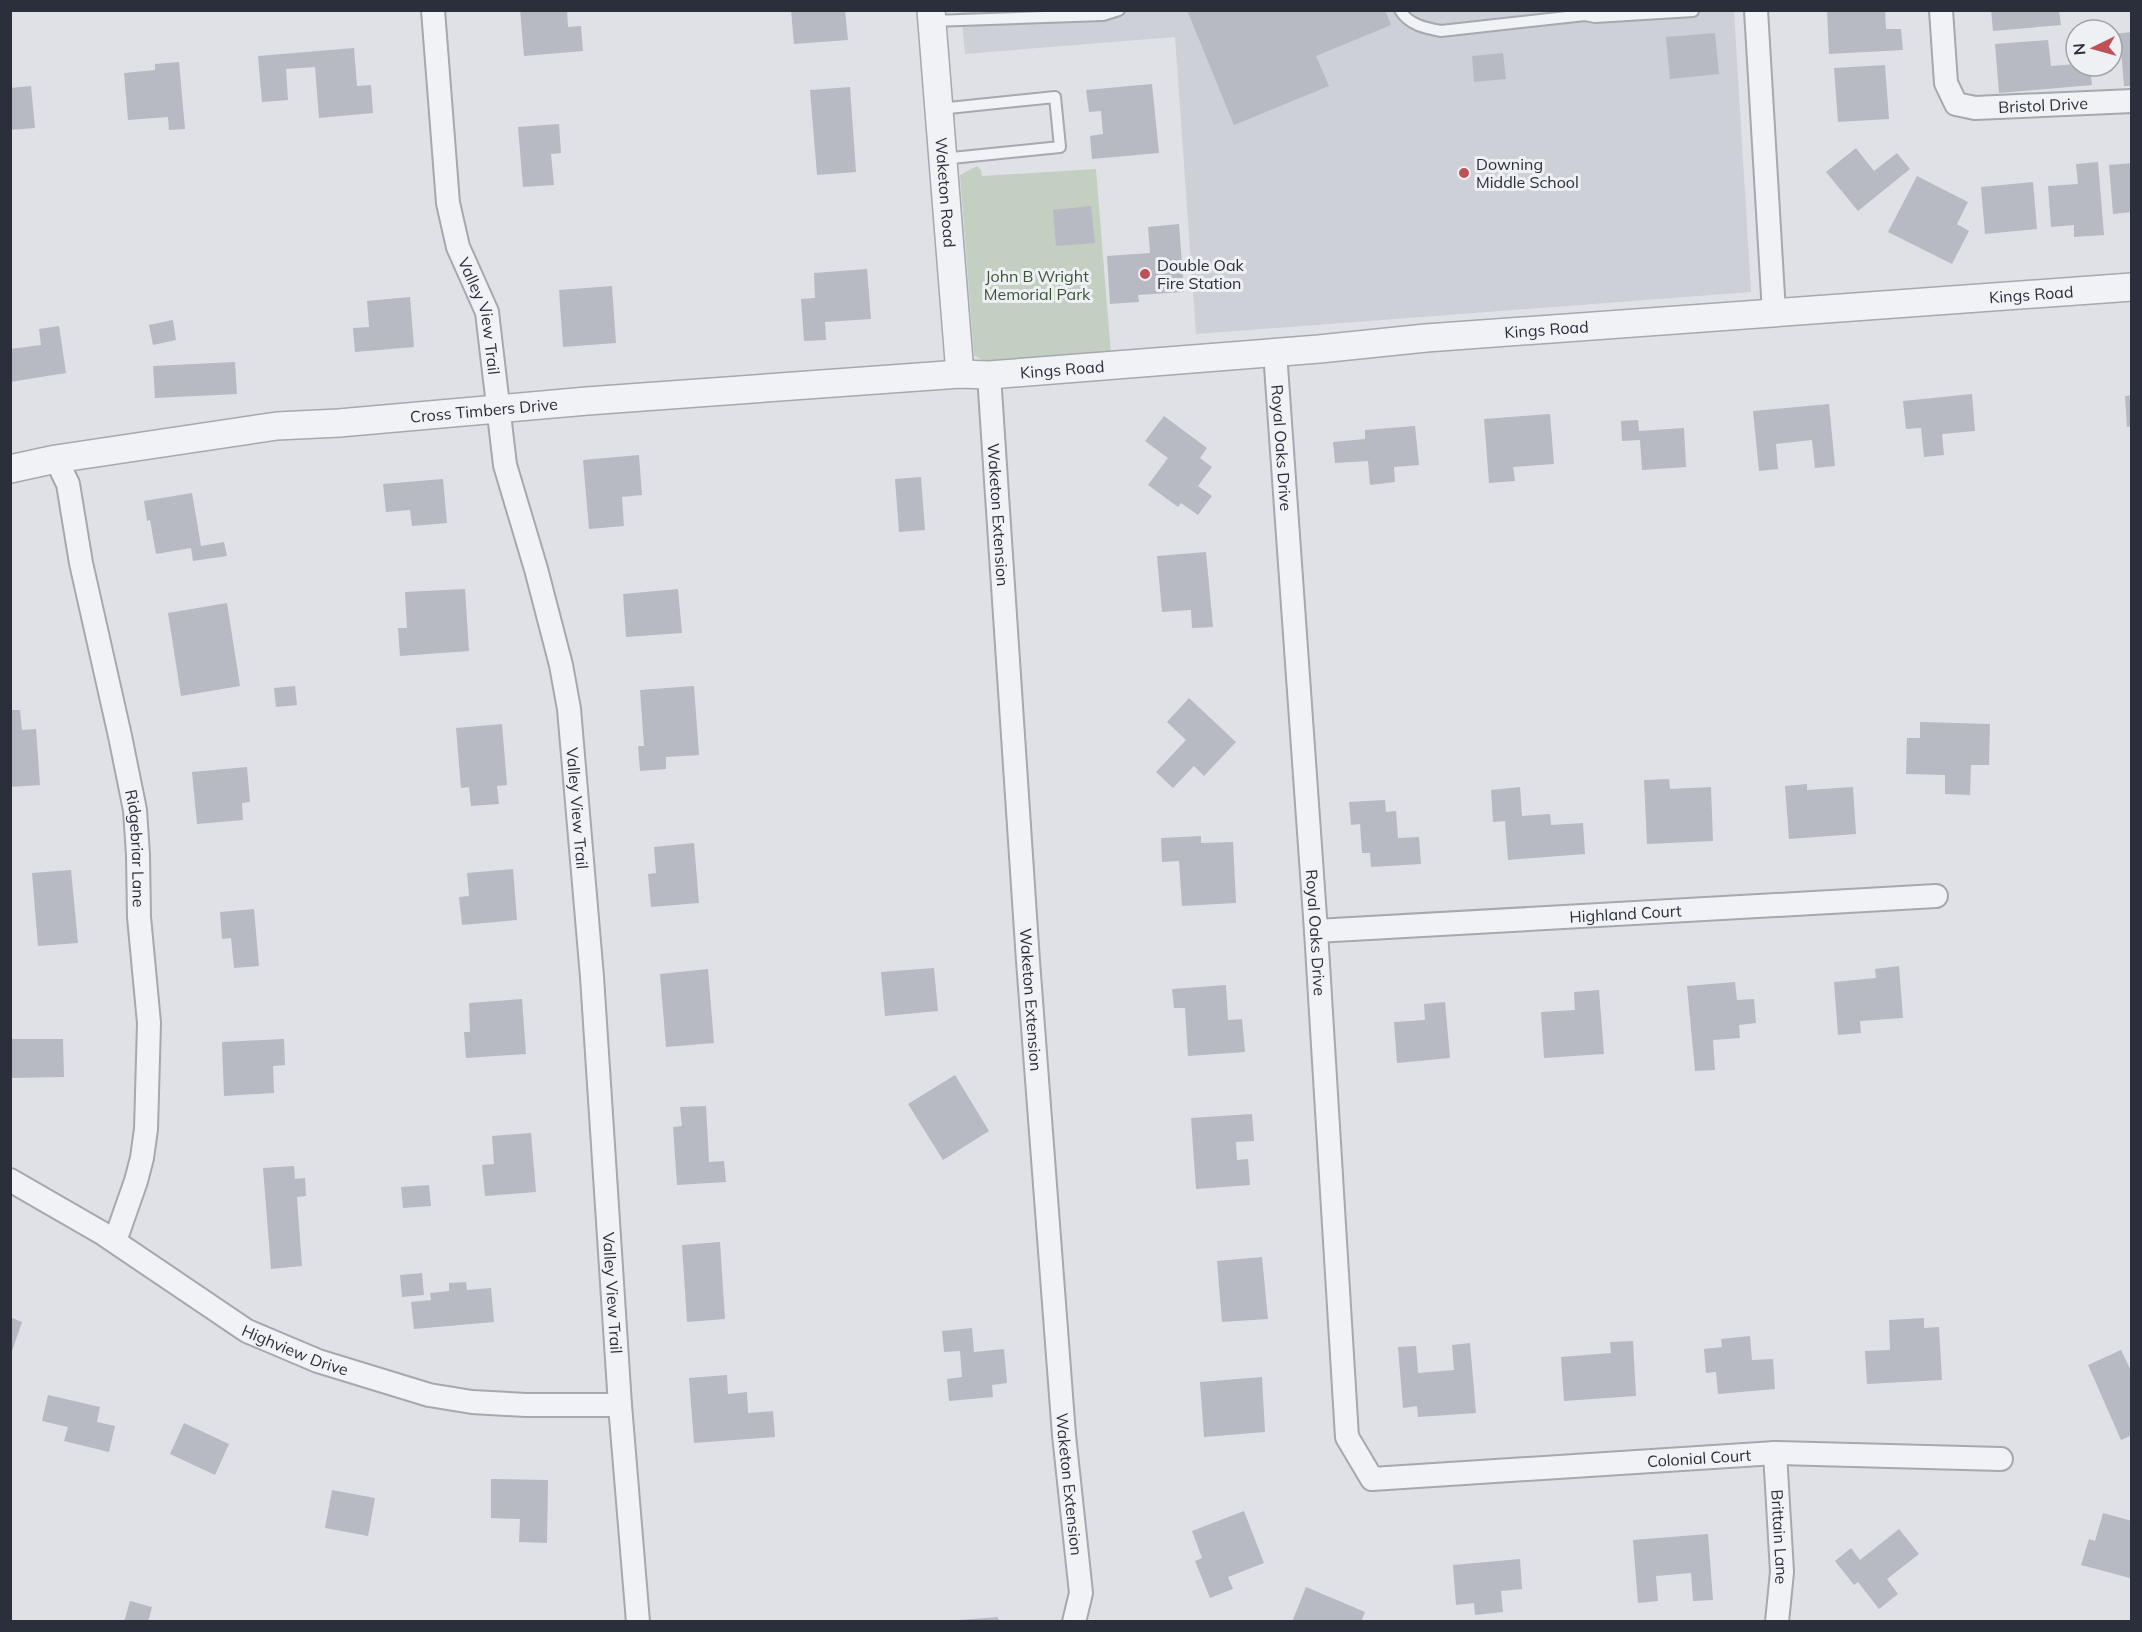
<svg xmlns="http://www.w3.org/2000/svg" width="2142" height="1632" viewBox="0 0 2142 1632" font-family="Mulish,sans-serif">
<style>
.built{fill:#cdd0d7}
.green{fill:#c3cfc1}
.building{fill:#b7bac2}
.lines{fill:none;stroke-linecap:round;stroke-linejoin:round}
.service-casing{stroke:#a5a8af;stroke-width:14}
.minor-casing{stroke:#a5a8af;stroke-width:26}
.tertiary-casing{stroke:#a5a8af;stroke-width:30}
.service{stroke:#f1f2f5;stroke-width:10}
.minor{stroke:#f1f2f5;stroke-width:22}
.tertiary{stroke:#f1f2f5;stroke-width:27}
.poi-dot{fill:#be5158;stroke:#eef0f4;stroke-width:2}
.labels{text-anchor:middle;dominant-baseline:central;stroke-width:6;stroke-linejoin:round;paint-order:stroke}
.street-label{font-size:16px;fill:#2a2f3b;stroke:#eef0f4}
.poi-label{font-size:16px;fill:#2a2f3b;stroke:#eef0f4;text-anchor:start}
.park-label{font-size:16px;fill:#3b5539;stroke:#eef0f4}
</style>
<rect width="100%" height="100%" fill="#dfe1e6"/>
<path class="built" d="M 961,11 L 1734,11 L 1751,292 L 1196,334 L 1175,37 L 965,54 Z"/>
<path class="green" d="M 977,166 L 981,170 L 982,176 L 1096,169 L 1111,355 L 985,362 L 974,355 L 960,175 Z"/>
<path class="building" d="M 520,10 L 567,10 L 568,27 L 581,26 L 583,51 L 524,56 Z
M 791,10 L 845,10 L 848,40 L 794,44 Z
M 1187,10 L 1385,10 L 1391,25 L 1316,56 L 1329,86 L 1234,125 Z
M 1827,10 L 1885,10 L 1886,29 L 1901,29 L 1903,50 L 1829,54 Z
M 1991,10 L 2059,10 L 2061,25 L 1993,31 Z
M 2132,32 L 2132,86 L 2124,86 L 2121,50 L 2114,50 L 2113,34 Z
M 1715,33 L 1719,74 L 1670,79 L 1666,37 Z
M 2048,40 L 2051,66 L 2076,64 L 2076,66 L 2090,66 L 2092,85 L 1999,93 L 1995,44 Z
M 354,48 L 357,86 L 371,85 L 373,113 L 319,118 L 315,67 L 286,69 L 288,100 L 262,102 L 258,56 Z
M 1503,53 L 1506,79 L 1474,82 L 1472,56 Z
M 179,62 L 185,129 L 169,130 L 168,117 L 128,120 L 124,73 L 155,70 L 155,64 Z
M 1885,65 L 1889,119 L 1838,122 L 1834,68 Z
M 1152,84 L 1159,153 L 1092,159 L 1090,136 L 1103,134 L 1101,111 L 1089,112 L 1086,90 Z
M 31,86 L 35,128 L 10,130 L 10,88 Z
M 850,87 L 856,172 L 817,175 L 810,90 Z
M 559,124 L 561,153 L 551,154 L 554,185 L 523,187 L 518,127 Z
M 1856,148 L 1874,171 L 1897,153 L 1910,169 L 1858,211 L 1826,172 Z
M 2098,162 L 2104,235 L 2074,237 L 2074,225 L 2051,227 L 2048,186 L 2078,184 L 2076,164 Z
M 2132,163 L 2132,212 L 2113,214 L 2109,165 Z
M 1917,176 L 1968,202 L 1957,224 L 1969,231 L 1952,264 L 1888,232 Z
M 2033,182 L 2037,229 L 1985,234 L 1981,187 Z
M 1091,206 L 1095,243 L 1056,246 L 1053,210 Z
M 1179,224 L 1184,292 L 1138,295 L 1139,302 L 1110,304 L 1107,256 L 1150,253 L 1148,227 Z
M 867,269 L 871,319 L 825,322 L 826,340 L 804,341 L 801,299 L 815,298 L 814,273 Z
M 612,286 L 616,343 L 563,347 L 559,290 Z
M 410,297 L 414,347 L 355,352 L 353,328 L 369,327 L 367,301 Z
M 173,320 L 176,340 L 153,345 L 149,325 Z
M 59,326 L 66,373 L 10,382 L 10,349 L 41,345 L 39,329 Z
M 235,362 L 237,394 L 155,398 L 153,366 Z
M 1972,394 L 1975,431 L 1942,434 L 1944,455 L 1924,457 L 1921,428 L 1906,429 L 1903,401 Z
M 2132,395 L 2132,426 L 2127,427 L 2125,396 Z
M 1829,404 L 1835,466 L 1815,468 L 1812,440 L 1776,444 L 1778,469 L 1759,471 L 1753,411 Z
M 1550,414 L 1554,464 L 1513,467 L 1515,481 L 1489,483 L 1484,419 Z
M 1164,416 L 1207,448 L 1200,458 L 1212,467 L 1198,486 L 1212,496 L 1198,515 L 1181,503 L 1178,507 L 1148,485 L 1168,458 L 1145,441 Z
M 1638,420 L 1639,431 L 1684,428 L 1686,467 L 1642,470 L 1640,440 L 1622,441 L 1621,421 Z
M 1415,426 L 1419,465 L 1394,467 L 1395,482 L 1370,485 L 1368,461 L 1335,463 L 1333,442 L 1365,439 L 1365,430 Z
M 639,455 L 642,495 L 622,497 L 624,526 L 589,529 L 583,460 Z
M 921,477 L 925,530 L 899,532 L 895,479 Z
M 443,479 L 447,523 L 412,526 L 410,510 L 386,512 L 383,484 Z
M 192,493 L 201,546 L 224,542 L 227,556 L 193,561 L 191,548 L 156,554 L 150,520 L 147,521 L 144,501 Z
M 1206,552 L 1213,627 L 1192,628 L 1191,610 L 1162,612 L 1157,556 Z
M 465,589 L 469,651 L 400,656 L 398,628 L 407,628 L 405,592 Z
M 678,589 L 682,633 L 626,637 L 623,594 Z
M 227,603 L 240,686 L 181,696 L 168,613 Z
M 295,686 L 297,705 L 276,707 L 274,688 Z
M 694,686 L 699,755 L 666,757 L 666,769 L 640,771 L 638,746 L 644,746 L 640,690 Z
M 1189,698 L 1236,742 L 1204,776 L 1194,766 L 1173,788 L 1156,772 L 1186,740 L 1167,722 Z
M 10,710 L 20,710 L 22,730 L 36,729 L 40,785 L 10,787 Z
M 1920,722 L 1990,724 L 1989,765 L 1971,765 L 1970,795 L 1945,794 L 1945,775 L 1906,774 L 1907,738 L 1920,738 Z
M 502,724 L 507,785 L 497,786 L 499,804 L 471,806 L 469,787 L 461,788 L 456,728 Z
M 247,767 L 250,802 L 242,803 L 243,820 L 197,824 L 192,772 Z
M 1669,779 L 1670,789 L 1711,787 L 1713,841 L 1647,844 L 1644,780 Z
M 1807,784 L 1807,790 L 1853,787 L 1856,834 L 1789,839 L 1785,786 Z
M 1520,787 L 1522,816 L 1550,814 L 1551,825 L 1583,823 L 1585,854 L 1508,860 L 1505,821 L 1493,822 L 1491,790 Z
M 1385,800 L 1386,812 L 1396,811 L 1398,838 L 1419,837 L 1421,864 L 1371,867 L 1370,853 L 1362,853 L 1360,824 L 1351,825 L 1349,802 Z
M 1201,836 L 1201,843 L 1233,842 L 1236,903 L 1182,906 L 1179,861 L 1162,862 L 1161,838 Z
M 694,843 L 699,903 L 651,907 L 648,874 L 656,873 L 654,847 Z
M 513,869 L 517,920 L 462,925 L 459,897 L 469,896 L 467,873 Z
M 71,870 L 78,943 L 38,946 L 32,873 Z
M 254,909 L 259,966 L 234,968 L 231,938 L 222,939 L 220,912 Z
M 1899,966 L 1903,1018 L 1860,1021 L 1861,1033 L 1838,1035 L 1834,982 L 1876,978 L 1875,969 Z
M 934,968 L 938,1011 L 885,1016 L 881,972 Z
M 708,969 L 714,1043 L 666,1047 L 660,974 Z
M 1735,982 L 1737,1000 L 1754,999 L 1756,1023 L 1739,1025 L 1740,1038 L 1713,1040 L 1715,1070 L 1695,1071 L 1687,986 Z
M 1226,985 L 1228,1020 L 1242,1019 L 1245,1052 L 1188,1056 L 1185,1008 L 1174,1008 L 1172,989 Z
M 1599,990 L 1604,1054 L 1544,1058 L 1541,1012 L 1575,1010 L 1574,992 Z
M 522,999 L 526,1054 L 466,1058 L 464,1032 L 470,1032 L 469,1003 Z
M 1445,1002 L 1450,1058 L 1397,1063 L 1394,1022 L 1425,1020 L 1424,1004 Z
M 10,1039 L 63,1039 L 64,1077 L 10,1078 Z
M 284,1039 L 285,1065 L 273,1066 L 274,1093 L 224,1096 L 222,1042 Z
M 955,1075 L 989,1131 L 943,1160 L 908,1104 Z
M 706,1106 L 709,1162 L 724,1161 L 726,1182 L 677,1185 L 673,1127 L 682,1126 L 680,1107 Z
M 1252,1114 L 1254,1141 L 1236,1142 L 1237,1160 L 1248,1159 L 1250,1185 L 1196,1189 L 1191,1118 Z
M 531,1133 L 536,1192 L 485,1196 L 482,1165 L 494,1164 L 492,1136 Z
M 294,1166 L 295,1179 L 305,1178 L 306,1196 L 297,1197 L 302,1266 L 271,1269 L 263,1168 Z
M 429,1185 L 431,1206 L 403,1208 L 401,1187 Z
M 720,1242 L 725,1319 L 687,1322 L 682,1245 Z
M 1262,1257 L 1268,1319 L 1222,1322 L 1217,1261 Z
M 422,1273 L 424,1295 L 402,1297 L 400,1275 Z
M 466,1282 L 467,1290 L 491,1288 L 494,1322 L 414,1329 L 411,1302 L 431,1300 L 430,1293 L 449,1291 L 449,1283 Z
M 10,1317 L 22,1322 L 11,1354 L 10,1354 Z
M 1924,1318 L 1924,1328 L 1939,1327 L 1942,1380 L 1867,1384 L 1865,1351 L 1890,1350 L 1889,1320 Z
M 972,1328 L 974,1352 L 1004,1349 L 1007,1383 L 992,1385 L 993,1397 L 949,1401 L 947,1379 L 962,1377 L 960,1351 L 944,1352 L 942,1331 Z
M 1750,1336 L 1752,1360 L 1773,1359 L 1775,1389 L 1718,1394 L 1716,1372 L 1706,1373 L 1704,1349 L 1722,1347 L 1721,1339 Z
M 1633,1341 L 1636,1396 L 1564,1401 L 1561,1357 L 1611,1353 L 1610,1342 Z
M 1470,1343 L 1476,1413 L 1418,1417 L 1417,1406 L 1403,1408 L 1398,1347 L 1416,1346 L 1418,1373 L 1454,1370 L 1452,1345 Z
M 2121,1350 L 2132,1373 L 2132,1435 L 2121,1440 L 2088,1365 Z
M 727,1375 L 728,1394 L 747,1392 L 748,1413 L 773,1411 L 775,1437 L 694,1443 L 689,1378 Z
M 1262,1377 L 1265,1432 L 1204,1437 L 1200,1382 Z
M 48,1395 L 100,1407 L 97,1422 L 115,1426 L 109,1452 L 64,1441 L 68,1427 L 42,1421 Z
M 184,1423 L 229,1444 L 215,1475 L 170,1454 Z
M 491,1479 L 548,1480 L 547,1543 L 519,1542 L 520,1519 L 491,1518 Z
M 332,1490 L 375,1498 L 368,1536 L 325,1528 Z
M 1244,1511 L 1264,1563 L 1228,1577 L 1233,1589 L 1210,1598 L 1195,1561 L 1202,1558 L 1192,1531 Z
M 2103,1513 L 2132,1521 L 2130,1578 L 2081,1565 L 2089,1539 L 2095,1541 Z
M 1899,1529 L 1919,1554 L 1887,1579 L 1898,1594 L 1879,1609 L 1858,1582 L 1854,1585 L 1835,1561 L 1851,1548 L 1860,1560 Z
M 1708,1534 L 1713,1600 L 1693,1601 L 1691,1573 L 1656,1576 L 1658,1601 L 1638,1603 L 1633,1540 Z
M 1520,1559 L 1522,1589 L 1501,1591 L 1503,1612 L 1475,1615 L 1474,1603 L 1456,1605 L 1453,1565 Z
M 1306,1587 L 1365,1612 L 1361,1622 L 1292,1622 Z
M 130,1601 L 152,1607 L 148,1622 L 124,1622 Z
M 998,1617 L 999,1622 L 959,1622 L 959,1620 Z"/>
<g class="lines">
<g class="service-casing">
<path id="service" d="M 1400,10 C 1409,25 1425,28 1441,31 L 1585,15
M 1583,10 L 1585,15 L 1595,17 L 1693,11
M 932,21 L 1103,15 L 1119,10
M 939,109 L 1055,97 L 1060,147 L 942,159"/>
</g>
<g class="minor-casing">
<g id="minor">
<path id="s1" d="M 433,10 L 448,203 L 458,247 L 487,312 L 505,465 L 536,569 L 561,665 L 569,709 L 592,977 L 620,1405 L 638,1622"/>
<path d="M 1756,10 L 1774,313"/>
<path id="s2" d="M 1941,10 L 1946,83 L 1956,104 L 1975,108 L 2132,101"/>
<path id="s3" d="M 1275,352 L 1316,931 L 1347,1437 L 1372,1479 L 1775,1453 L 2001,1459"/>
<path id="s4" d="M 989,375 L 1028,961 L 1064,1435 L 1081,1593 L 1074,1622"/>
<path id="s5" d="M 56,459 L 68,484 L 81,563 L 120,736 L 135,810 L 138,855 L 139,917 L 149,1023 L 146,1129 L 142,1158 L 136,1181 L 115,1241"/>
<path id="s6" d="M 1316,931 L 1936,896"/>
<path id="s7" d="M 10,1180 L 102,1233 L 247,1331 L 318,1361 L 429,1395 L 472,1402 L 526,1405 L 620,1405"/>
<path id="s8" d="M 1775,1453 L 1782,1572 L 1777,1622"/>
</g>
</g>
<g class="tertiary-casing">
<g id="tertiary">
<path id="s9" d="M 931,10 L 960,374"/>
<path id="s10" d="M 10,469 L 56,459 L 277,426 L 339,423 L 587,401 L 960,374 L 989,375 L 1319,349 L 1426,338 L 2132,287"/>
</g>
</g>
<use href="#service" class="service"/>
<use href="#minor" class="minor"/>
<use href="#tertiary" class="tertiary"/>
</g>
<g class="poi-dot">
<circle cx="1464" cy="173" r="6"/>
<circle cx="1145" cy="274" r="6"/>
</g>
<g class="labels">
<g class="street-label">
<text stroke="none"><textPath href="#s2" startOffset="184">Bristol Drive</textPath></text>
<text stroke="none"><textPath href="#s9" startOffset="183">Waketon Road</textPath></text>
<text stroke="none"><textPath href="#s10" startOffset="2030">Kings Road</textPath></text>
<text stroke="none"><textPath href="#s1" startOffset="312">Valley View Trail</textPath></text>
<text stroke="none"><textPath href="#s10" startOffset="1544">Kings Road</textPath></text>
<text stroke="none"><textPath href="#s10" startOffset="1058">Kings Road</textPath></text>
<text stroke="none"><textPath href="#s10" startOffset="478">Cross Timbers Drive</textPath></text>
<text stroke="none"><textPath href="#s3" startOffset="96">Royal Oaks Drive</textPath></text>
<text stroke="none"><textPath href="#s4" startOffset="140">Waketon Extension</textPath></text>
<text stroke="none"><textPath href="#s1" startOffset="816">Valley View Trail</textPath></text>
<text stroke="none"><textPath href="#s5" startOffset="399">Ridgebriar Lane</textPath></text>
<text stroke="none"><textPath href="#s6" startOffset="310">Highland Court</textPath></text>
<text stroke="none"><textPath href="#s3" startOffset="582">Royal Oaks Drive</textPath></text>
<text stroke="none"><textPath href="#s4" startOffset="626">Waketon Extension</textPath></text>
<text stroke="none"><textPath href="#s1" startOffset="1302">Valley View Trail</textPath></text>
<text stroke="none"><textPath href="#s7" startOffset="333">Highview Drive</textPath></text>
<text stroke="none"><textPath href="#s3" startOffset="1464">Colonial Court</textPath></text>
<text stroke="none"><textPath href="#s4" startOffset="1112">Waketon Extension</textPath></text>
<text stroke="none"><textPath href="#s8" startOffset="84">Brittain Lane</textPath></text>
</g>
<g class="poi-label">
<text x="1476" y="164">Downing<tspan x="1476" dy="18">Middle School</tspan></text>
<text x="1157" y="265">Double Oak<tspan x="1157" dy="18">Fire Station</tspan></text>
</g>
<g class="park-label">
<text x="1037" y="276">John B Wright<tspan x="1037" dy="18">Memorial Park</tspan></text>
</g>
</g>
<rect width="2142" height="1632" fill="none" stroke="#2a2f3b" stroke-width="24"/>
<g transform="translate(2094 48) rotate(265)"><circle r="28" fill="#eef0f4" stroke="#a0a3aa" stroke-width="1.5"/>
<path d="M0-4.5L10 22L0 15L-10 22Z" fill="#be5158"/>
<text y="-9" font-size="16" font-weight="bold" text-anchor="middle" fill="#2a2f3b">N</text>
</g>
</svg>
